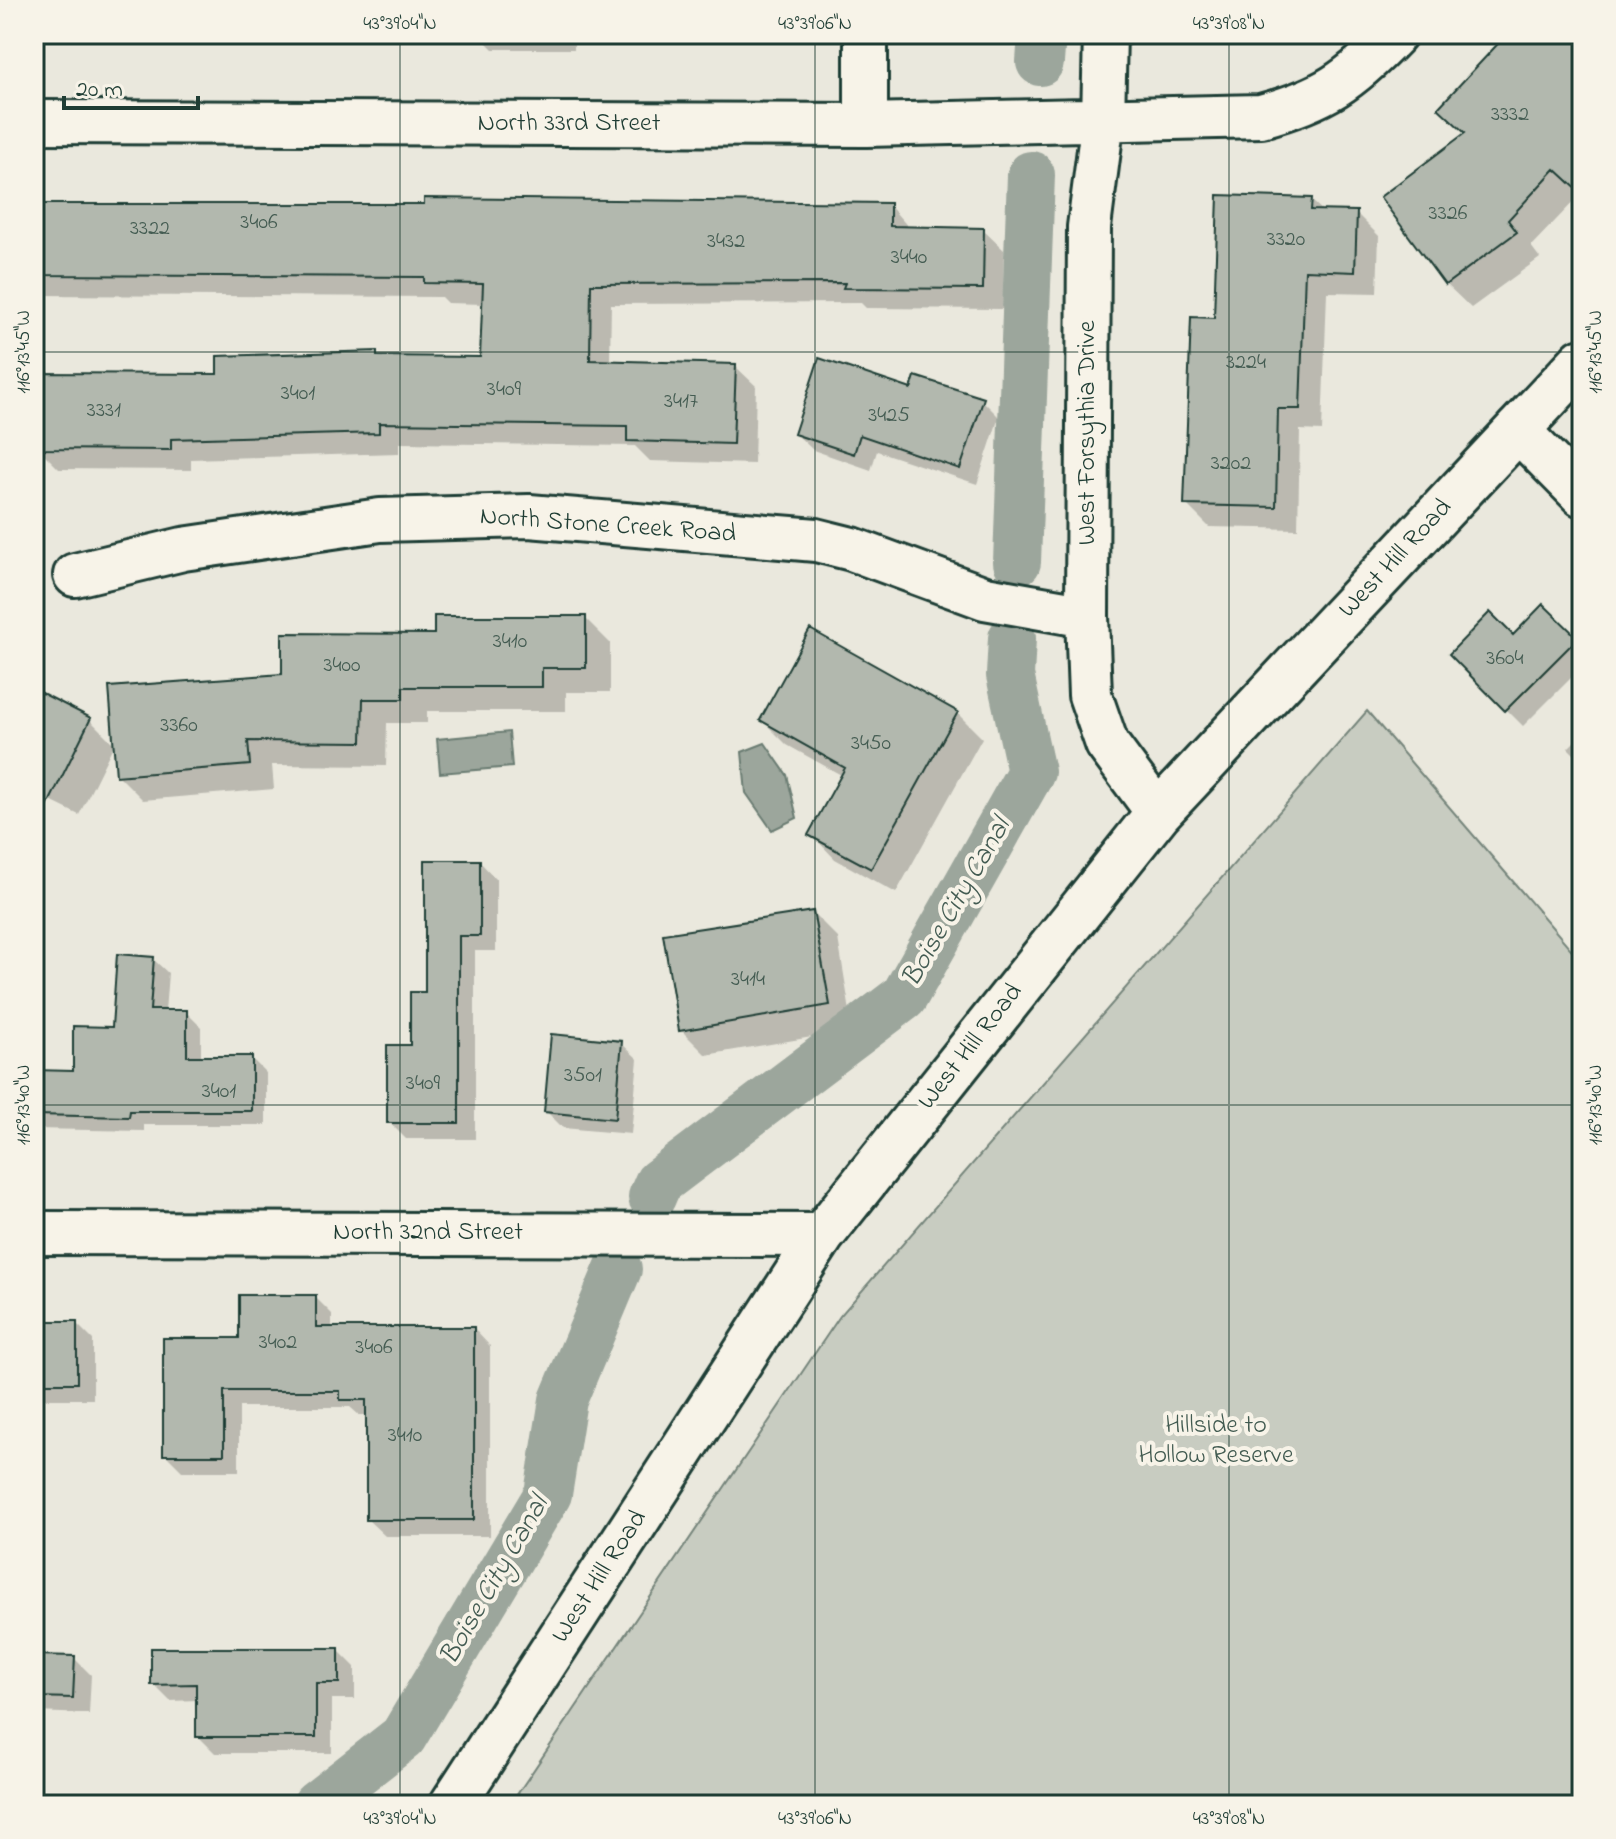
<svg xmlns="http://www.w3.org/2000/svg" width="1616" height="1839" viewBox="0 0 1616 1839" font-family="'Indie Flower',sans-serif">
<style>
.green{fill:#c8ccc1;stroke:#74847a;stroke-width:2}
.water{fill:#9ca69c;stroke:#6a7c72;stroke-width:2}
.shadow{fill:#0003}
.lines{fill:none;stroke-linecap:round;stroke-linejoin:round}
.canal{stroke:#9ca69c;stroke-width:48}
.building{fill:#b2b8ae;stroke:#1f3d34;stroke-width:2}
.street-casing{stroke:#1f3d34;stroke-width:48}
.secondary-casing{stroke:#1f3d34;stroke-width:50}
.street{stroke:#f7f3e8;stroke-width:42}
.secondary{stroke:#f7f3e8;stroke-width:44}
.ticks{fill:none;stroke:#1f3d34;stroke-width:2;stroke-opacity:0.45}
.labels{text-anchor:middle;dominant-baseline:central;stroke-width:8;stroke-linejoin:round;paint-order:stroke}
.number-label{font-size:22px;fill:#445c52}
.street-label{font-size:26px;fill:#1f3d34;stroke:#f7f3e8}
.park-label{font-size:26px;fill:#415a50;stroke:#f7f3e8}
.water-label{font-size:28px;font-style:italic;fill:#445c53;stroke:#f7f3e8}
.neatline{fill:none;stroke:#1f3d34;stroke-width:3}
.ticks-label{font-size:20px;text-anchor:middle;fill:#1f3d34}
</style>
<rect width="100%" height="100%" fill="#eae8dd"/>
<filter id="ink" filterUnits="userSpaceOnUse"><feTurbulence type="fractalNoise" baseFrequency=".0125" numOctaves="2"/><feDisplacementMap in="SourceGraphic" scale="16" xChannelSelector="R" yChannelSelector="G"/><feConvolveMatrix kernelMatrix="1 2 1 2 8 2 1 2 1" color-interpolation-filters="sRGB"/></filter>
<g filter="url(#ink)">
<path class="green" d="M 1367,711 L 1582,962 L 1582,1805 L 510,1805 L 840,1316 Z"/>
<path class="water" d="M 509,732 L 512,767 L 440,773 L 437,739 Z
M 765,743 L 787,775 L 797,818 L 772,830 L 746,793 L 742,752 Z"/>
<path class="shadow" d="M 478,34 L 574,34 L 574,49 L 493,49 Z
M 1509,34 L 1582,34 L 1582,193 L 1531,246 L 1540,258 L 1471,308 L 1446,284 L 1467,134 Z
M 1311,200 L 1324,212 L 1356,213 L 1379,236 L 1377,293 L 1327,292 L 1322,431 L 1300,430 L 1298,529 L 1209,527 L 1186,504 L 1216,320 Z
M 889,205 L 910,229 L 983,230 L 1004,250 L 1003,309 L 866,308 L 861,303 L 611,304 L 610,362 L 735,366 L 756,386 L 754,464 L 650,461 L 635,446 L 399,443 L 399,453 L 191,459 L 191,470 L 59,469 L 38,448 L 219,376 L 376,353 L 381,358 L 482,359 L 484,304 L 447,303 L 441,297 L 34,295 L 34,206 Z
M 912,391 L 982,400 L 999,417 L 977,484 L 877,451 L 871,470 L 813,450 L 796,434 Z
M 1543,607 L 1582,646 L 1582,667 L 1523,726 L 1451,654 L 1513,637 Z
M 585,618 L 610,643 L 610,692 L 566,692 L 566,711 L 427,711 L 427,723 L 387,723 L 386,766 L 272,765 L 274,789 L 143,800 L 118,775 L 283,676 L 436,636 Z
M 34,691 L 89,719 L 114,744 L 79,815 L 34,793 Z
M 957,713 L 982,738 L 896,893 L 835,859 L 811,834 L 843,776 L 787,745 L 762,720 Z
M 1582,734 L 1582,762 L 1568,748 Z
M 480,862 L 496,879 L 496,951 L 475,951 L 475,1139 L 406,1139 L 389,1122 L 427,994 Z
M 813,913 L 838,938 L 853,1030 L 706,1055 L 681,1030 Z
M 153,959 L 168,973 L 165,1012 L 186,1012 L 201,1027 L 201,1058 L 251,1058 L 266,1073 L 266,1125 L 144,1125 L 144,1131 L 34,1129 L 34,1072 L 75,1073 L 114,1029 Z
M 621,1043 L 638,1059 L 631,1134 L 563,1128 L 546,1111 Z
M 315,1297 L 332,1314 L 332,1329 L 474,1329 L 490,1346 L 490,1536 L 385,1536 L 368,1520 L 368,1415 L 359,1415 L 350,1407 L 239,1407 L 239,1471 L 182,1471 L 165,1454 L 241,1340 Z
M 34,1323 L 76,1323 L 93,1340 L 93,1399 L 34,1399 Z
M 34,1636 L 41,1643 L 40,1657 L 74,1658 L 91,1675 L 89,1714 L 34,1712 Z
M 338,1650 L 355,1667 L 355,1699 L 332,1699 L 332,1753 L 215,1753 L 198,1736 L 198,1700 L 170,1701 L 153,1684 Z"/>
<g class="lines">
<path class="canal" d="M 1040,62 L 1042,34
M 1017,562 L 1031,175
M 652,1197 L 658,1183 L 904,997 L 1031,772 L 1010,675 L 1012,638
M 316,1805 L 403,1737 L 548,1494 L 563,1400 L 618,1269"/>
</g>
<path class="building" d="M 1507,34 L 1582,34 L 1582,194 L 1555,169 L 1508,220 L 1517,232 L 1445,285 L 1380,197 L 1465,133 L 1438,108 Z
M 1218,195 L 1312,198 L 1311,210 L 1357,211 L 1355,272 L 1305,270 L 1300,409 L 1278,409 L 1276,507 L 1184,505 L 1191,317 L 1214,318 Z
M 424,198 L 890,203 L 890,226 L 984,228 L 983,289 L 843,288 L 845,283 L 591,284 L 590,360 L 736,364 L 733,444 L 627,441 L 627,426 L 379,423 L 379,433 L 171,439 L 171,450 L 36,449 L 37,373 L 217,374 L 217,356 L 377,351 L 377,356 L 480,357 L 483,284 L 424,283 L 424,277 L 34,275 L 34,204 L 424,204 Z
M 819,358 L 911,389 L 915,376 L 984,398 L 960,469 L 860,435 L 854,454 L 794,434 Z
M 1543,604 L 1578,638 L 1505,711 L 1449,654 L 1490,612 L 1513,635 Z
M 434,616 L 586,616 L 586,668 L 542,668 L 542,687 L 403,687 L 403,699 L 363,699 L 362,742 L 248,741 L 250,765 L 116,776 L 109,687 L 282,674 L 282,633 L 434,634 Z
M 810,629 L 958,712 L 871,869 L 808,835 L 845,768 L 760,720 Z
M 34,689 L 91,718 L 34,833 Z
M 425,860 L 480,860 L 480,936 L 459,936 L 459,1123 L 387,1123 L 387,1045 L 410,1045 L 410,992 L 425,992 Z
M 813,911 L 830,1005 L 679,1031 L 663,934 Z
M 117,954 L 154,957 L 150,1010 L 187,1010 L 187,1056 L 252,1056 L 252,1111 L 130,1111 L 129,1117 L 34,1115 L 34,1070 L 73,1071 L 73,1026 L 112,1027 Z
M 551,1034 L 622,1041 L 615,1119 L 544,1112 Z
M 239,1295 L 316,1295 L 316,1327 L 474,1327 L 474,1520 L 366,1520 L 366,1400 L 340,1400 L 340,1391 L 224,1391 L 224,1455 L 163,1455 L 163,1338 L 239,1338 Z
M 34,1321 L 77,1321 L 77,1383 L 34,1383 Z
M 151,1648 L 339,1648 L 339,1683 L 316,1683 L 316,1737 L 196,1737 L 196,1684 L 151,1685 Z
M 34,1655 L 75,1656 L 73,1698 L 34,1697 Z"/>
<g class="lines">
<g class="street-casing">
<path id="street" d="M 1105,34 L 1103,119 L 1089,227 L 1087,616 L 1090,695 L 1107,744 L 1158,813
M 34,122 L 866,125 L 1261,116 C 1324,99 1350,81 1395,34
M 866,125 L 866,34
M 1517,429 L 1582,495
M 75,575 L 183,549 L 380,520 L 529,516 L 816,540 L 852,549 L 985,598 L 1087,616
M 34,1233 L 822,1235"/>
</g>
<g class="secondary-casing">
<path id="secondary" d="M 452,1805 L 822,1235 L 1158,813 L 1582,361"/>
</g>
<use href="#street" class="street"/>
<use href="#secondary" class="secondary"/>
</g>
</g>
<path class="ticks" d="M 400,34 L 400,1805M 815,34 L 815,1805M 1229,34 L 1229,1805M 34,352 L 1582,352M 34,1105 L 1582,1105"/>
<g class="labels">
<g class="number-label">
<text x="1510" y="115">3332</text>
<text x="1448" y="214">3326</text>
<text x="259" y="223">3406</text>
<text x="150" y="229">3322</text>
<text x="1286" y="240">3320</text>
<text x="726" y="242">3432</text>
<text x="909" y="258">3440</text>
<text x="1246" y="363">3224</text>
<text x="504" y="390">3409</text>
<text x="298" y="394">3401</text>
<text x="681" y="402">3417</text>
<text x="104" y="411">3331</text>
<text x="889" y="416">3425</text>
<text x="1231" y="464">3202</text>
<text x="510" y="642">3410</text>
<text x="1505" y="659">3604</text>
<text x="342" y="666">3400</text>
<text x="179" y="726">3360</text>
<text x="871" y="744">3450</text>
<text x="748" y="980">3414</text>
<text x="583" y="1076">3501</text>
<text x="423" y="1084">3409</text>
<text x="219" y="1092">3401</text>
<text x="278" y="1343">3402</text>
<text x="374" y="1348">3406</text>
<text x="405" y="1436">3410</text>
</g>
<g class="street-label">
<text x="569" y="124">North 33rd Street</text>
<text transform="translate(1088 433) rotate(-90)">West Forsythia Drive</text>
<text transform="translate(608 526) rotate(4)">North Stone Creek Road</text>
<text transform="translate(1396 559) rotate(-47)">West Hill Road</text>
<text transform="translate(971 1047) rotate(-52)">West Hill Road</text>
<text x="428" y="1233">North 32nd Street</text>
<text transform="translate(600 1577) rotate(-57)">West Hill Road</text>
</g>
<g class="park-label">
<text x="1216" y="1426">Hillside to<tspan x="1216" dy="30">Hollow Reserve</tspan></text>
</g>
<g class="water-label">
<text transform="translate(957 903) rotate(-60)">Boise City Canal</text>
<text transform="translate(495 1581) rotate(-60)">Boise City Canal</text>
</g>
</g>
<rect width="1616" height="1839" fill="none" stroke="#f7f3e8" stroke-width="88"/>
<path d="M64 96v12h134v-12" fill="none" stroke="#1f3d34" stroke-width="4"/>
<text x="76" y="96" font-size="24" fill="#1f3d34" stroke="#f7f3e8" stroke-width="6" paint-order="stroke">20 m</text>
<rect x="44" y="44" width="1528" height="1751" class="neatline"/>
<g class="ticks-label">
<text x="400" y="29">43°39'04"N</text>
<text x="815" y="29">43°39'06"N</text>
<text x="1229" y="29">43°39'08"N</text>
<text transform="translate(1594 352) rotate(-90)" y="7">116°13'45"W</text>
<text transform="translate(22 352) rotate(-90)" y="7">116°13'45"W</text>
<text transform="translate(1594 1105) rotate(-90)" y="7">116°13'40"W</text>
<text transform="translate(22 1105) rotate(-90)" y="7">116°13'40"W</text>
<text x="400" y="1824">43°39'04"N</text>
<text x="815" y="1824">43°39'06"N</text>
<text x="1229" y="1824">43°39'08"N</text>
</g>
</svg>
